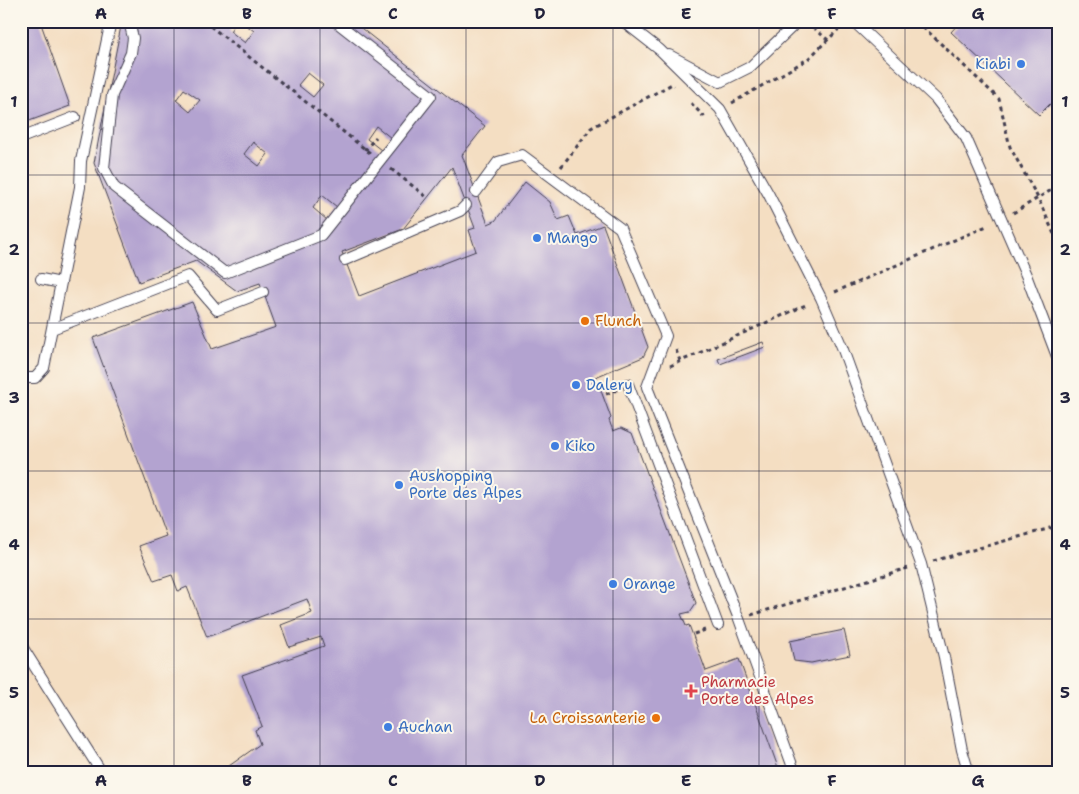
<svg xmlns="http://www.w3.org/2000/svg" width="1079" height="794" viewBox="0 0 1079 794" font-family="'Shantell Sans',sans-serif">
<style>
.building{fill:#b3a3d0;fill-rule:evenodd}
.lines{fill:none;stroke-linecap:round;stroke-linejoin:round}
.service-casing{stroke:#423e4f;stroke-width:12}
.path{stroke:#423e4f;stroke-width:3;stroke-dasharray:4 4;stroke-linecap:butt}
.service{stroke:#fff;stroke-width:10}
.grid{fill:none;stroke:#22223b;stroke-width:1;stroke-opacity:0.55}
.shop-dot{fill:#3f7fe0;stroke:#fbf7ec;stroke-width:2}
.food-dot{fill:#e8710a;stroke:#fbf7ec;stroke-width:2}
.health-dot{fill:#e0444e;stroke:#fbf7ec;stroke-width:2}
.labels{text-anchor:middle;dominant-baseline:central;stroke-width:4;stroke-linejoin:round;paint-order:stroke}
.shop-label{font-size:15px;fill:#366cbe;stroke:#fbf7ec;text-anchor:start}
.food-label{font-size:15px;fill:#c56008;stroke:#fbf7ec;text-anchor:start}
.health-label{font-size:15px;fill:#be3a42;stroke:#fbf7ec;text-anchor:start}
.neatline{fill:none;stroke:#22223b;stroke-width:2}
.grid-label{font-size:16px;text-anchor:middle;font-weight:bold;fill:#22223b}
</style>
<rect width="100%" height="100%" fill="#fbf7ec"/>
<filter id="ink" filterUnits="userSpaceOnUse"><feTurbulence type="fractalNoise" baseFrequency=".02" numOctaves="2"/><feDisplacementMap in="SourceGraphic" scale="10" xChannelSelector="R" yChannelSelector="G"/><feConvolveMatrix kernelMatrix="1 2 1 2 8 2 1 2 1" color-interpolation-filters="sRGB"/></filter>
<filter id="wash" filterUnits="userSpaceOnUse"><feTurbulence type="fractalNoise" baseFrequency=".0096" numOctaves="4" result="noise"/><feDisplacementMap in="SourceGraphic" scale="20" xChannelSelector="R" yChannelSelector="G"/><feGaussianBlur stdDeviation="1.12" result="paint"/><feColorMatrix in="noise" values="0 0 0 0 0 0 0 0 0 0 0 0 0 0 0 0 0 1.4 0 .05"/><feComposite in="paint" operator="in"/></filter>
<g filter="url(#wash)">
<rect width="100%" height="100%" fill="#f4dec2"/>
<g id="blocks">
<path class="building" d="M 21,21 L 40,21 L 70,106 L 21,124 Z
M 122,21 L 237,21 L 230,31 L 245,43 L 254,31 L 241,21 L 352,21 L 485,126 L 462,155 L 488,224 L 495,221 L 525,182 L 550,202 L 558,220 L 569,216 L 577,235 L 603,225 L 648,347 L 643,357 L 593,378 L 597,388 L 600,388 L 611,418 L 609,420 L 613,431 L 621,428 L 632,433 L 696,603 L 690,612 L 681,614 L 686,626 L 689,625 L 706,671 L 739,659 L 780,773 L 233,773 L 229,766 L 260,744 L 255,730 L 262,726 L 242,675 L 324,646 L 321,637 L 289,647 L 281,625 L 312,613 L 307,599 L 207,637 L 187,587 L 178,591 L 172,575 L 154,581 L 139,546 L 166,536 L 93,338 L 192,302 L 212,349 L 276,327 L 260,283 L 237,291 L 196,261 L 139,282 L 94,163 ZM 308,73 L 323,85 L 313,97 L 298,85 ZM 184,89 L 200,100 L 190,112 L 176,100 ZM 376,126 L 391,138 L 381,150 L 367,139 ZM 253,142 L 268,154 L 259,166 L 244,154 ZM 452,167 L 475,228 L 469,230 L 476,251 L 359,296 L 342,252 L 403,229 ZM 322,195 L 337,207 L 327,220 L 313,208 Z
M 961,21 L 1058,21 L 1058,96 L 1039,115 L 951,32 Z
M 763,342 L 765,347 L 720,364 L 718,359 Z
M 844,630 L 850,655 L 811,663 L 794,661 L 790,641 Z"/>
</g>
</g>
<g filter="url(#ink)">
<use href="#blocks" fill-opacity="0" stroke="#423e4f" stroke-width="1"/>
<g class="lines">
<g class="service-casing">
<path id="service" d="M 129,21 L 133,38 L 131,53 L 112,95 L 104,168 L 114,187 L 225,273 L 321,235 L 431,96 L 335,21
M 623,21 L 660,50 L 720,109 L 769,195 L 821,298 L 842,347 L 921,564 L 944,657 L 962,750 L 969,773
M 853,21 L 936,99 L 966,138 L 1026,275 L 1058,359
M 669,55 L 720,82 L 750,67 L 792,27 L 793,21
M 21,138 L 75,117
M 476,192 L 498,162 L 522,155 L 620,228 L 666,336 L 647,387 L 739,619 L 795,773
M 345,260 L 460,211 L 466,205
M 41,279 L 61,283
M 52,329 L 188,276 L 217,310 L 263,292
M 21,378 L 35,378 L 44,368 L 80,187 L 81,161 L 111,21
M 628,384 L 718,625
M 21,645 L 102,773"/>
</g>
<path class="path" d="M 204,21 L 370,153
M 917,21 L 999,99 L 1010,147 L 1038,198 L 1058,243
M 807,22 L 828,40
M 691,103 L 703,116 L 706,115
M 732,103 L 808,59 L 841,27
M 364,148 L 366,149 L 376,137
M 561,167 L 591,128 L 672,84 L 674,86
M 391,169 L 428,198
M 1013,213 L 1058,186
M 835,292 L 989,225
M 676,350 L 680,361
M 670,366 L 808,304
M 606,394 L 617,390
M 933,561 L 1058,526
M 751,615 L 908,568
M 694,634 L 705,630"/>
<use href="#service" class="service"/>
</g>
</g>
<path class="grid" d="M 174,21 L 174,773M 320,21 L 320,773M 466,21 L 466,773M 613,21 L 613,773M 759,21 L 759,773M 905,21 L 905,773M 21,175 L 1058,175M 21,323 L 1058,323M 21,471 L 1058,471M 21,619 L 1058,619"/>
<g class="shop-dot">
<circle cx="1021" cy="64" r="5"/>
<circle cx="537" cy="238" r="5"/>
<circle cx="576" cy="385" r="5"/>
<circle cx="555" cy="446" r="5"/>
<circle cx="399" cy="485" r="5"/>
<circle cx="613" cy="584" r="5"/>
<circle cx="388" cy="727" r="5"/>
</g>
<g class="food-dot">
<circle cx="585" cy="321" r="5"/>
<circle cx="656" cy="718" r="5"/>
</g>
<path class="health-dot" d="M688.5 683.5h5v5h5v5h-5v5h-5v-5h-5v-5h5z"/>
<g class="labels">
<g class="shop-label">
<text x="1011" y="64" text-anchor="end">Kiabi</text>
<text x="547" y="238">Mango</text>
<text x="586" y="385">Dalery</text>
<text x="565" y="446">Kiko</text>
<text x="409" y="476">Aushopping<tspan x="409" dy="17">Porte des Alpes</tspan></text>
<text x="623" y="584">Orange</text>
<text x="398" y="727">Auchan</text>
</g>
<g class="food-label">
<text x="595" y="321">Flunch</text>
<text x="646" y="718" text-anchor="end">La Croissanterie</text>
</g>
<g class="health-label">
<text x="701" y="682">Pharmacie<tspan x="701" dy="17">Porte des Alpes</tspan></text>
</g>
</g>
<rect width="1079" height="794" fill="none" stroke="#fbf7ec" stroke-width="55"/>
<rect x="28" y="28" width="1024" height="738" class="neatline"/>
<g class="grid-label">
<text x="101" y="19">A</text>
<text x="247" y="19">B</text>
<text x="393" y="19">C</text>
<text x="540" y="19">D</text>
<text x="686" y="19">E</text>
<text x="832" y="19">F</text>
<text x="978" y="19">G</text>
<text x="14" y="107">1</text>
<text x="1065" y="107">1</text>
<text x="14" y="255">2</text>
<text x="1065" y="255">2</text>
<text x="14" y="403">3</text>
<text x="1065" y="403">3</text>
<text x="14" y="550">4</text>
<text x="1065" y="550">4</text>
<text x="14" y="698">5</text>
<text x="1065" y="698">5</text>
<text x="101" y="786">A</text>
<text x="247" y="786">B</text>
<text x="393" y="786">C</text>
<text x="540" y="786">D</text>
<text x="686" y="786">E</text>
<text x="832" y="786">F</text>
<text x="978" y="786">G</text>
</g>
</svg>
